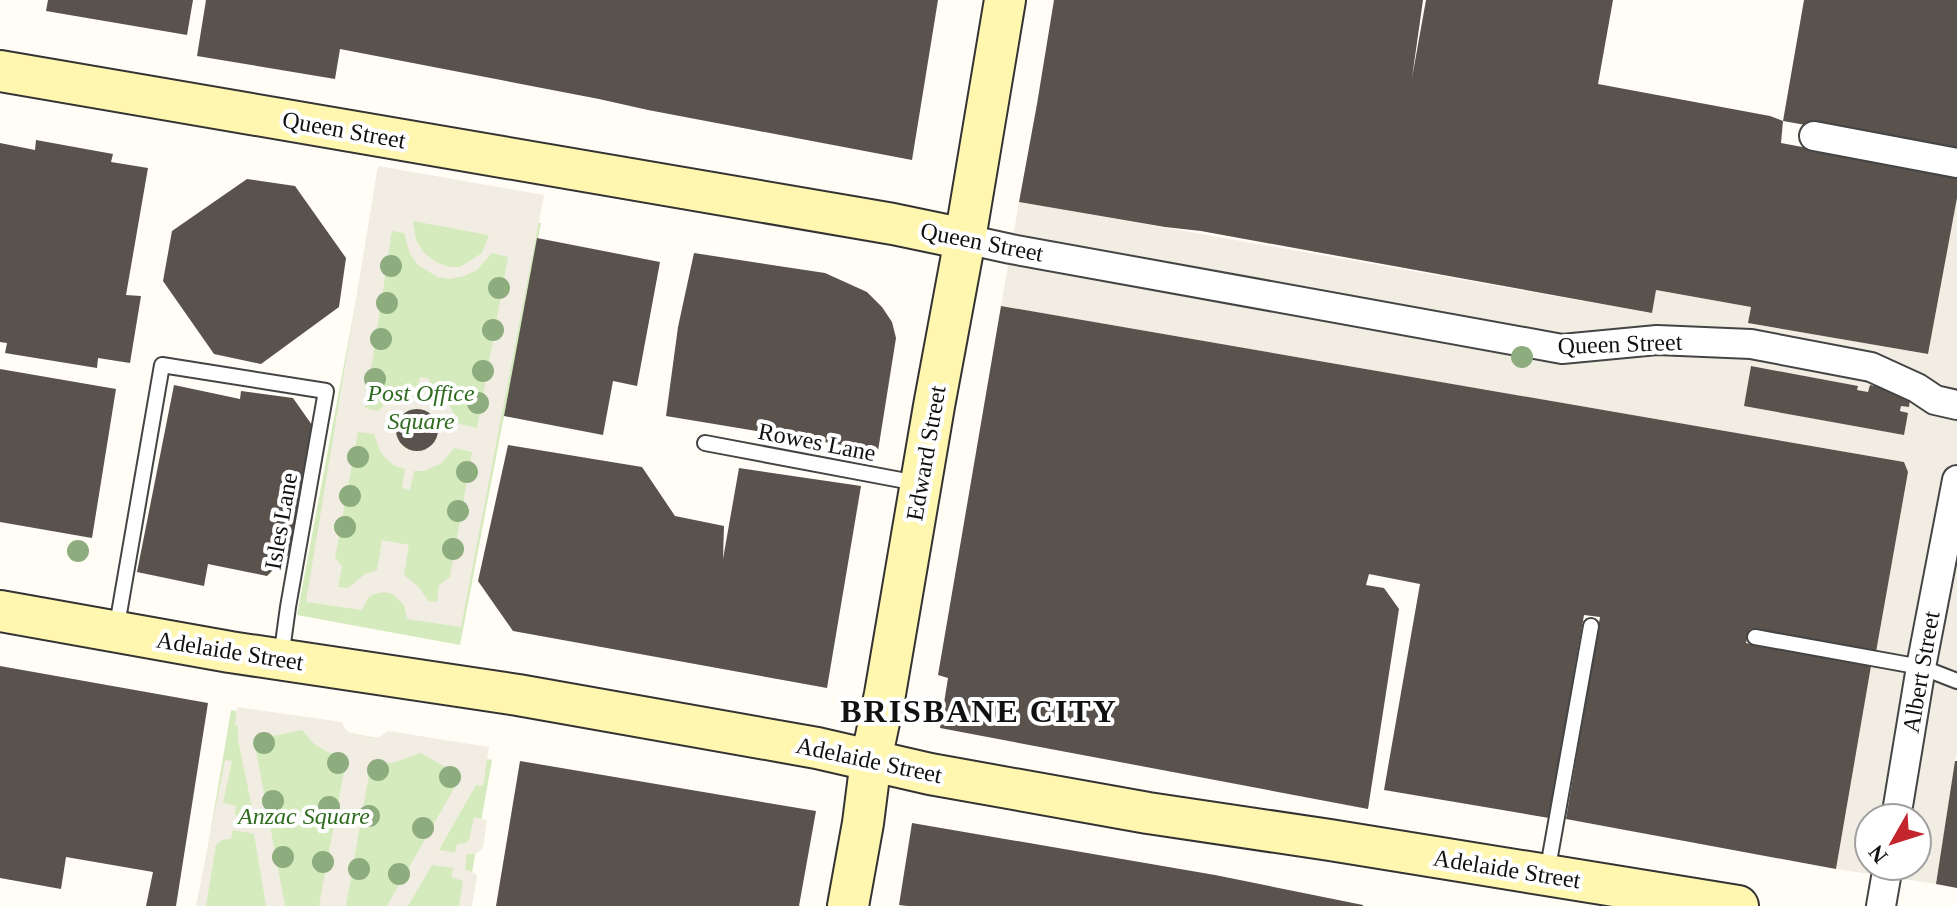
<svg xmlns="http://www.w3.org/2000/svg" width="1957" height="906" viewBox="0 0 1957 906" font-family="Georgia,serif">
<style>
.green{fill:#d5ebbd}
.plaza{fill:#f1ede2;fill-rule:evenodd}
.building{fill:#5a524d}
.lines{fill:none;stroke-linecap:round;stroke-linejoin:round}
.lane-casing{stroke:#444;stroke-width:18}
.street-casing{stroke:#444;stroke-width:32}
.secondary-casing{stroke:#333;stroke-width:44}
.lane{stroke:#fff;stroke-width:14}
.street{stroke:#fff;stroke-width:28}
.secondary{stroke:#fff6b0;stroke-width:40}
.tree{fill:#8dad7f}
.labels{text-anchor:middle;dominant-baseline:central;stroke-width:8;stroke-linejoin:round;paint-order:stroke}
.street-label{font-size:24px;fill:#111;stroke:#fff}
.park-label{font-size:24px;font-style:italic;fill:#2f6b1f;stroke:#fff}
.district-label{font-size:32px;font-weight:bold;letter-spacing:2px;fill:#111;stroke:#fff}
</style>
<rect width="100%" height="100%" fill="#fffdf5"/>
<path class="green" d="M 376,194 L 541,223 L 460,645 L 297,615 Z
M 231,710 L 492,760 L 466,906 L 198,906 Z"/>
<path class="plaza" d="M 378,166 L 544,195 L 461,627 L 407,619 L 404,605 L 393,594 L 384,592 L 374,594 L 368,598 L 362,610 L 306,602 ZM 413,221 L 488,235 L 489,235 L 482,253 L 460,267 L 449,267 L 438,263 L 424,253 L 416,240 ZM 392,231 L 404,233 L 410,254 L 419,266 L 438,277 L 450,279 L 464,276 L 477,270 L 492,253 L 508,257 L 477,428 L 459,424 L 448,402 L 428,389 L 430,379 L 420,377 L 418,386 L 404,389 L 390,396 L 379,411 L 365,408 ZM 412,409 L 419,409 L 431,414 L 438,427 L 435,440 L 425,450 L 411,450 L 405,448 L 396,436 L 396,422 L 405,412 ZM 358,432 L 374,434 L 380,451 L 387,460 L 395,466 L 405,469 L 402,488 L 410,490 L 414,471 L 424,471 L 442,463 L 454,448 L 472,452 L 450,577 L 439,585 L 437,602 L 428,601 L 419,587 L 404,575 L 409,545 L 382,540 L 377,570 L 365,574 L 348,588 L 338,587 L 342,566 L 335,558 Z
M 1957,198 L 1957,750 L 1936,884 L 1836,869 L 1871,666 L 1876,652 L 1908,472 L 1904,462 L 1001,306 L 1019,202 L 1651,313 L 1656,290 L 1751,307 L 1748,323 L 1927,354 ZM 1752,366 L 1857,386 L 1857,390 L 1868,392 L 1870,385 L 1902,391 L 1901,397 L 1910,399 L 1908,407 L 1901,406 L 1904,435 L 1745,406 ZM 1869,818 L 1917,818 L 1917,866 L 1869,866 Z
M 237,707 L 342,722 L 345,729 L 350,733 L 375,738 L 381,736 L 388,731 L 489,747 L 483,786 L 476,785 L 439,850 L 455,853 L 457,844 L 465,843 L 469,840 L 474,817 L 487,820 L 483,848 L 476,854 L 467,854 L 465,869 L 476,874 L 477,877 L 472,906 L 459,906 L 463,881 L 451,877 L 453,868 L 432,865 L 408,906 L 387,906 L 461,776 L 421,753 L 392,763 L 371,763 L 346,906 L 319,906 L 346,760 L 326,751 L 313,743 L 302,730 L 254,740 L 285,906 L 266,906 L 254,834 L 233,830 L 231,839 L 222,840 L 216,845 L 206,906 L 196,906 L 225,760 L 232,761 L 223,803 L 236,806 L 235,815 L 254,817 L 238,740 L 238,726 L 235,725 Z"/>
<path class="building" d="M 48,0 L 193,0 L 187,35 L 46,11 Z
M 206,0 L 938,0 L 912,160 L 648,110 L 599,99 L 340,49 L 335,79 L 197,56 Z
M 1054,0 L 1423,0 L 1412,78 L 1426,0 L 1613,0 L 1598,84 L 1770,116 L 1783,121 L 1781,143 L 1957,176 L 1957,198 L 1928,354 L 1748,323 L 1751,307 L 1656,290 L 1652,313 L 1201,231 L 1165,227 L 1019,202 L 1037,104 Z
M 1804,0 L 1957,0 L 1957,152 L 1783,121 Z
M 36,140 L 113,154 L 111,162 L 148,168 L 126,295 L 141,296 L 130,363 L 98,358 L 97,368 L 5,353 L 7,343 L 0,342 L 0,143 L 35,150 Z
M 247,179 L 295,186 L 346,258 L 339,307 L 261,364 L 214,354 L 163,281 L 172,231 Z
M 537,238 L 660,262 L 637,386 L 613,381 L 603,435 L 504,416 Z
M 694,253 L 825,273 L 867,292 L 882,307 L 892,322 L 896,338 L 878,451 L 666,416 L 678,327 Z
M 1001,306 L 1904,462 L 1908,472 L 1876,652 L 1750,629 L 1746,643 L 1871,666 L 1836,869 L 1566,819 L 1600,617 L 1584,615 L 1549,818 L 1384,790 L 1420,584 L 1369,574 L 1366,585 L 1384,588 L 1399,609 L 1368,809 L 940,728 L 948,678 L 938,675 Z
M 1751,366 L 1858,386 L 1857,390 L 1868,392 L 1870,385 L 1902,391 L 1901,397 L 1910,399 L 1909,407 L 1901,406 L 1900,411 L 1908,413 L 1904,435 L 1744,406 Z
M 0,369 L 116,389 L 92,538 L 0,522 Z
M 174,385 L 240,399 L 241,391 L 293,398 L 312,425 L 289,554 L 267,576 L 208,564 L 204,586 L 137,572 Z
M396 430a21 21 0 1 1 42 0a21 21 0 1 1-42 0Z
M 508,445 L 642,467 L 675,516 L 724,526 L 723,559 L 739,468 L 861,486 L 827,688 L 513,631 L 478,581 Z
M 0,666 L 208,703 L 176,906 L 146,906 L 153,872 L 66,857 L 61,889 L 0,878 Z
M 520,761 L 816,811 L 799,906 L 496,906 Z
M 1955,761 L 1957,761 L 1957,888 L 1936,884 Z
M 912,823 L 1215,875 L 1363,905 L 1363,906 L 907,906 L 899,905 Z"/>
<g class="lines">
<g class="lane-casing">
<path id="lane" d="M 705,443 L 917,483
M 116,631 L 162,365 L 326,391 L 288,607 L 281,658
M 1755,637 L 1921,667 L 1957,681
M 1547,873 L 1591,626"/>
</g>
<g class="street-casing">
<path id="street" d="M 1814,136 L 1957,163
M 965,239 L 1011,249 L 1562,349 L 1657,340 L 1751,344 L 1871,367 L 1917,388 L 1935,400 L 1957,405
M 1896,818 L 1921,667 L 1957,480
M 1881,906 L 1888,866"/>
</g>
<g class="secondary-casing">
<path id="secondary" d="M 0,71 L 893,224 L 965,239
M 0,611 L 230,652 L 518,695 L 817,748 L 930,774 L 1148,813 L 1330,840 L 1738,906
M 848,906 L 863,823 L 871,760 L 885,694 L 934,406 L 965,239 L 1005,0"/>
</g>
<use href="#lane" class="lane"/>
<use href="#street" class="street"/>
<use href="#secondary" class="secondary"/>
</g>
<g class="tree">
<circle cx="391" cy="266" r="11"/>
<circle cx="499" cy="288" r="11"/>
<circle cx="387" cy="303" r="11"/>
<circle cx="493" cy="330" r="11"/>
<circle cx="381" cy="339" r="11"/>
<circle cx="1522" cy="357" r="11"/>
<circle cx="483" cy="371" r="11"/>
<circle cx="375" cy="379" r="11"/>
<circle cx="478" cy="403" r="11"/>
<circle cx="358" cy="457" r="11"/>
<circle cx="467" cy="472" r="11"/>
<circle cx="350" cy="496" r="11"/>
<circle cx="458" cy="511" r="11"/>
<circle cx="345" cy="527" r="11"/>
<circle cx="453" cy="549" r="11"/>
<circle cx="78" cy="551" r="11"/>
<circle cx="264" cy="743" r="11"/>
<circle cx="338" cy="763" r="11"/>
<circle cx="378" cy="770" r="11"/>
<circle cx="450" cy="777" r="11"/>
<circle cx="273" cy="801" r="11"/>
<circle cx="329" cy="807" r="11"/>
<circle cx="369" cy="816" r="11"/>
<circle cx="423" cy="828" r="11"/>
<circle cx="283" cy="857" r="11"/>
<circle cx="323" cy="862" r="11"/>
<circle cx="359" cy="869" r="11"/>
<circle cx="399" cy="874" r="11"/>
</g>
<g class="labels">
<g class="street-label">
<text transform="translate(344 130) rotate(10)">Queen Street</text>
<text transform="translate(982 242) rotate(11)">Queen Street</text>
<text transform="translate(1620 344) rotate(-2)">Queen Street</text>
<text transform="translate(817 442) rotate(11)">Rowes Lane</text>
<text transform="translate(926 453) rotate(-80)">Edward Street</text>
<text transform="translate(281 521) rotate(-80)">Isles Lane</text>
<text transform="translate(230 651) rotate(9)">Adelaide Street</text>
<text transform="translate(1921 672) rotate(-80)">Albert Street</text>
<text transform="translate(869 760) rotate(12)">Adelaide Street</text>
<text transform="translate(1507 869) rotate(9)">Adelaide Street</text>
</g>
<g class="park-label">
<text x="421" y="393">Post Office<tspan x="421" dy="28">Square</tspan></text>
<text x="304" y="816">Anzac Square</text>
</g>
<g class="district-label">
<text x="979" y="711">BRISBANE CITY</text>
</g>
</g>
<g transform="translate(1893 842) rotate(231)"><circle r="38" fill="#ffffff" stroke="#a0a0a0" stroke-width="2"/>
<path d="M0-6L14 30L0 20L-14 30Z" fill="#c4262e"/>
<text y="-12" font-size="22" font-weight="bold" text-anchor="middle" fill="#111111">N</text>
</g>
</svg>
